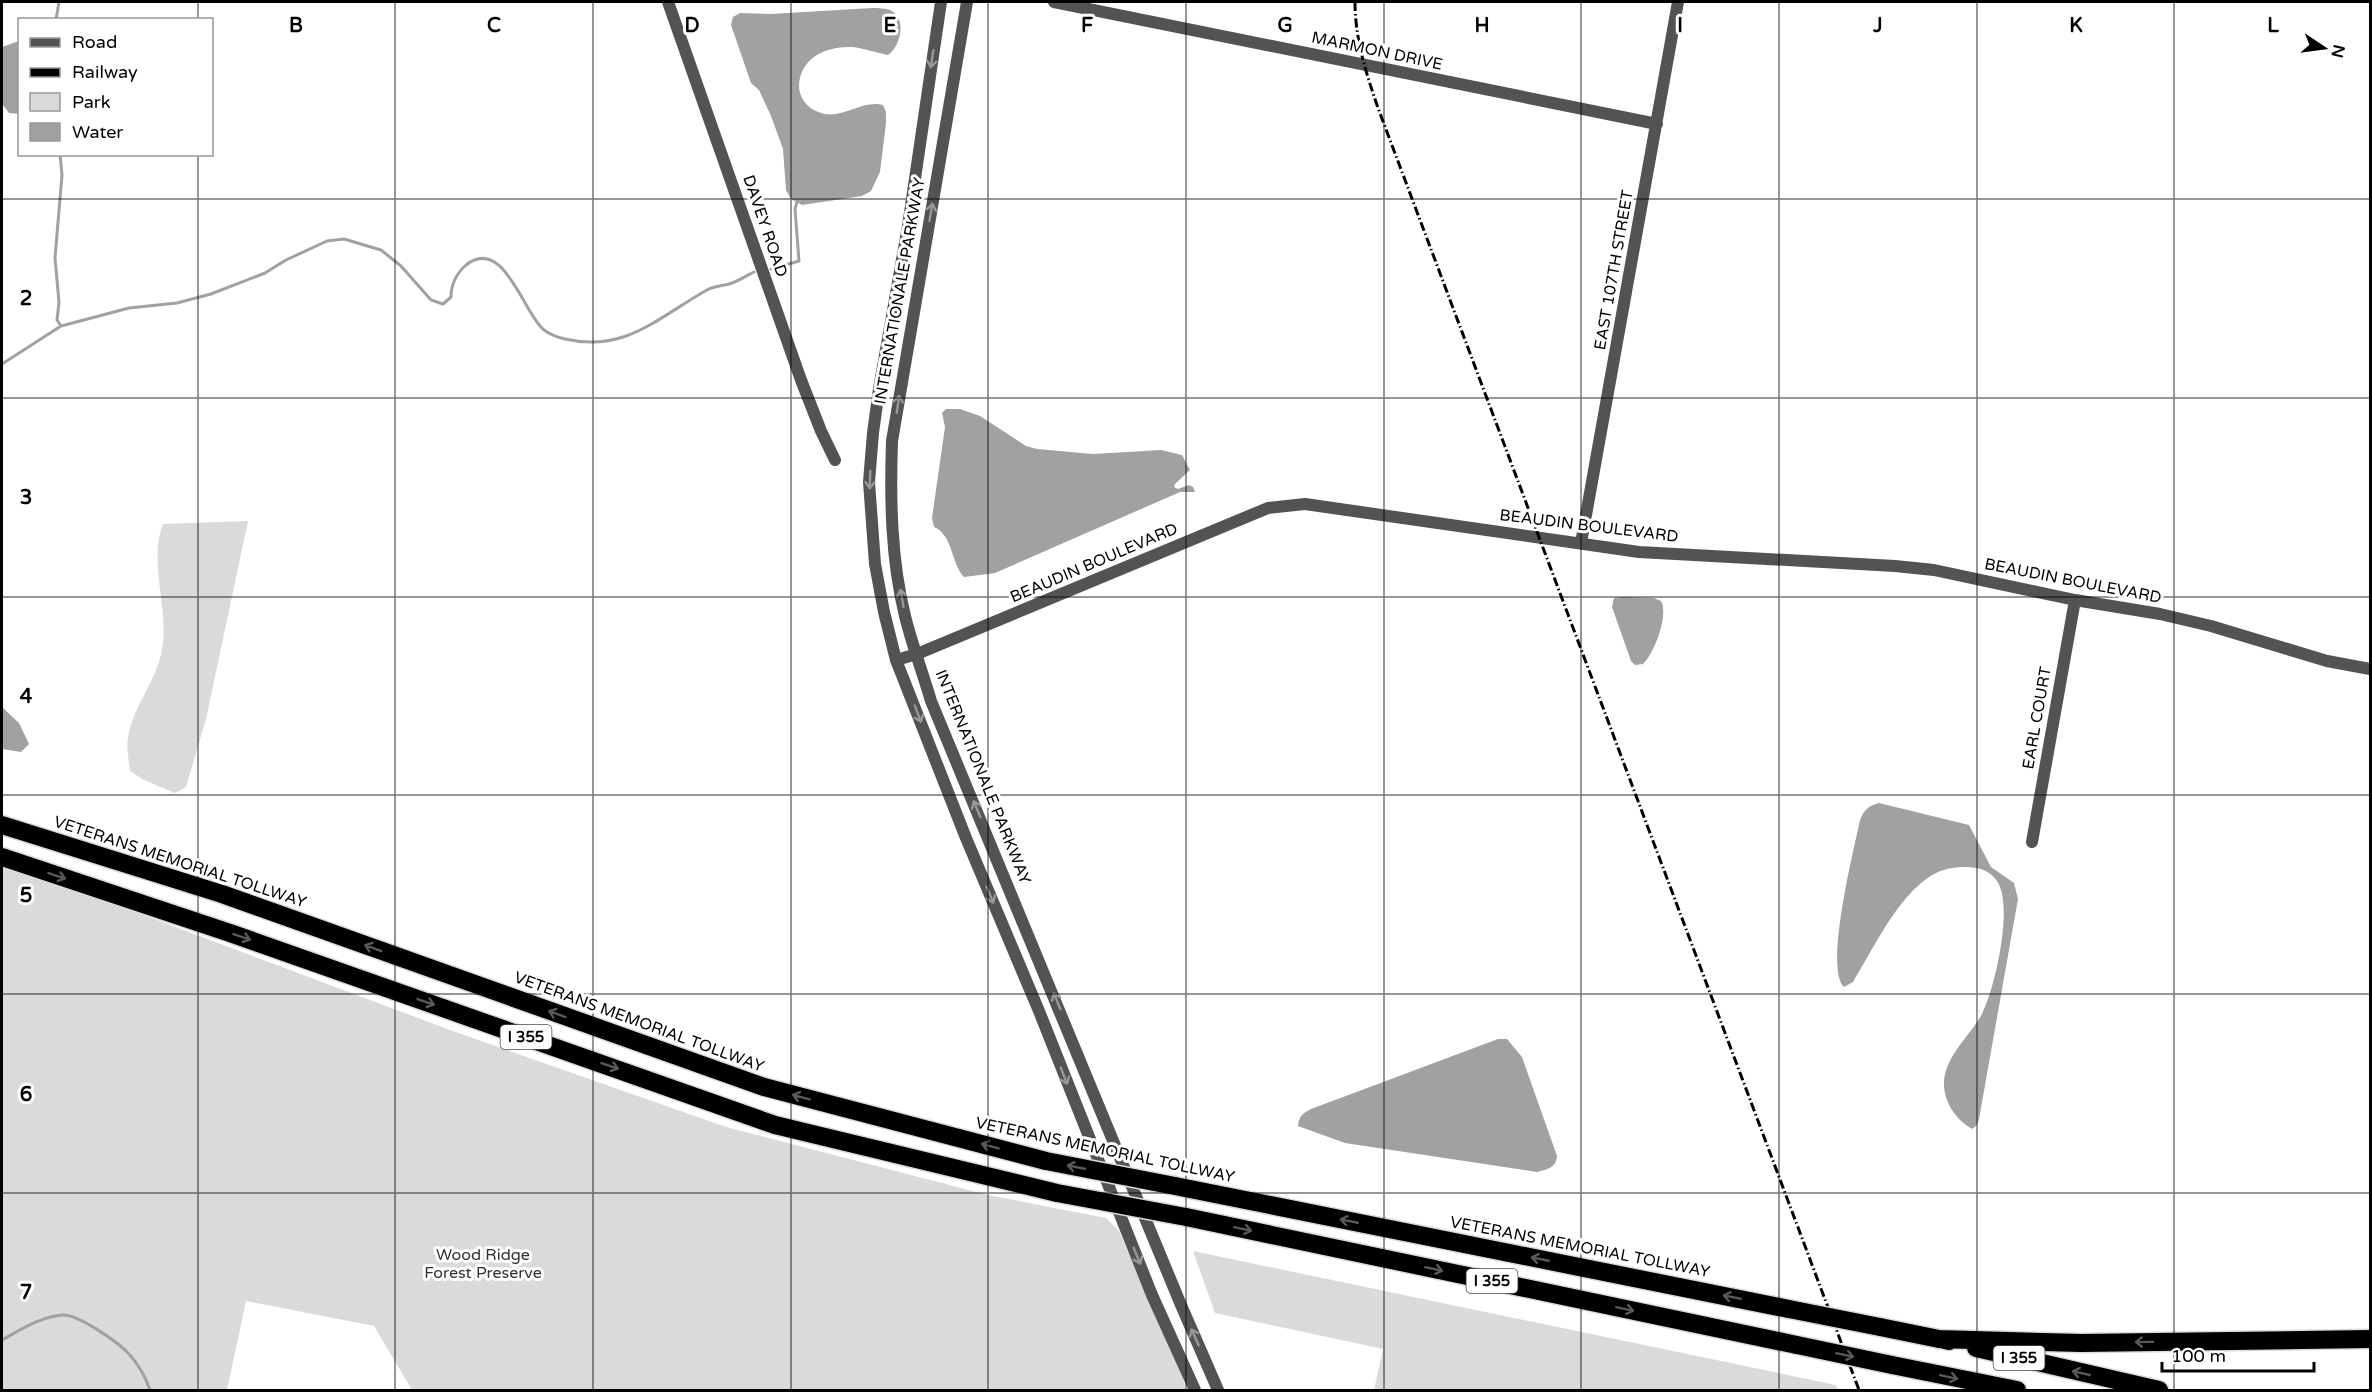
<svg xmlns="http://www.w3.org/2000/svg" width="2372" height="1392" viewBox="0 0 2372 1392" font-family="'Varela Round',sans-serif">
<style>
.green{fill:#dadada}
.water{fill:#a1a1a1}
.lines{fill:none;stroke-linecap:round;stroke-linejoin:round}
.stream{stroke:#a1a1a1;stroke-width:3}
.motorway-casing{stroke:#dbdbdb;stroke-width:21}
.minor{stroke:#535353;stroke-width:12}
.tertiary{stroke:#535353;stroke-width:12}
.motorway{stroke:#000;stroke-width:18}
.rail{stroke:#000;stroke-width:3;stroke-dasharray:9 3 1.5 3;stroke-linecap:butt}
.motorway-bridge-casing{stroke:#dbdbdb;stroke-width:21;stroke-linecap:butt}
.motorway-bridge{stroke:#000;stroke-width:18}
.oneway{stroke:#989898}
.oneway2{stroke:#595959}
.grid{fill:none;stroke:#000;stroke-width:1.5;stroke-opacity:0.55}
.labels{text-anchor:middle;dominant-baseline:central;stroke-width:6;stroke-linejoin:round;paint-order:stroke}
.shield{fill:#fff;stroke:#4c4c4c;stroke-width:1.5}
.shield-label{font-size:15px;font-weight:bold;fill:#000}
.street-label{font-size:16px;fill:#000;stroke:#fff}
.park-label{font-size:16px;fill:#313131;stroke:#fff}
.grid-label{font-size:20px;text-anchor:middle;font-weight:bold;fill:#000;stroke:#fff;stroke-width:6;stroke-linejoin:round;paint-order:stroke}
</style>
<rect width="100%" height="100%" fill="#fff"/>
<path class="green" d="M 248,521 L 206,719 L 186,787 L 175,793 L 144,780 L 130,771 C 129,761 126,748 128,738 C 133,704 159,680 163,643 C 167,604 149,560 163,524 Z
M 2,866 L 74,889 L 450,1030 L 726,1127 L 988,1195 L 1106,1218 L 1119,1231 L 1183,1378 L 1186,1390 L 412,1390 L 374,1326 L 246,1301 L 227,1390 L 2,1390 Z
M 1193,1251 L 1836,1385 L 1838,1390 L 1374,1390 L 1383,1349 L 1215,1313 Z"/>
<path class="water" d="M 872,8 C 878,8 887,8 892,11 C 907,20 900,47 888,55 C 876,53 864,48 852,47 C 827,46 800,57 799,86 C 799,96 806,107 816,111 C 840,123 860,99 883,105 L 886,112 L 886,123 L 880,172 L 871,191 L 862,196 L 802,205 L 791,199 L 786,190 L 783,149 L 771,116 L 759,90 L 751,83 L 731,25 L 733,17 L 740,13 L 771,14 Z
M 19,41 L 19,114 L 9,113 L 3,105 L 2,47 Z
M 946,409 L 960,409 L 980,416 L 1026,446 L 1037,449 L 1093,454 L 1161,450 L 1182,455 L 1190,470 L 1175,484 L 1174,487 L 1178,489 L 1189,485 L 1193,487 L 1195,492 L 1180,492 L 995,573 L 964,577 C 951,563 953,535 934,527 L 932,518 L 945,427 L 942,413 Z
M 1622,597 L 1654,598 L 1661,601 C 1669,615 1654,654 1643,664 L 1635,665 L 1631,661 L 1612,607 L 1614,598 Z
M 2,707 L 19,723 L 29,744 L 21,752 L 2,749 Z
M 1879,803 L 1969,825 L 1991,867 L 2014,883 L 2018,899 L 1979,1119 L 1977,1125 L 1972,1129 C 1955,1119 1943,1101 1944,1081 C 1946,1055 1970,1036 1982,1014 C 1995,988 2014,906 1997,881 C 1987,866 1968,866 1952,868 C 1907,874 1875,947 1853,982 L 1844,987 C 1824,969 1854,849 1860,820 C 1864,810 1868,806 1879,803 Z
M 1498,1039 L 1507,1039 L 1522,1057 L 1557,1156 C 1556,1168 1548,1169 1537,1172 L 1345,1143 L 1298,1126 C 1299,1116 1303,1113 1311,1109 Z"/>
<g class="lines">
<path class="stream" d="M 56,20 L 59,2
M 60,154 L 62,175 L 55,258 L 59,302 L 57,320 L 61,326
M 771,269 L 799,261 L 795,209 L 797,202
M 2,364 L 61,326 L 129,308 L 177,303 L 211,294 L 265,273 L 286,260 L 327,241 L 344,239 L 381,250 L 401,266 L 431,300 L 443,304 L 451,297 C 451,285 456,274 466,265 C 504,235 524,315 544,330 C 549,334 559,338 565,339 C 625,353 657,318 707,290 C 714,286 721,286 729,284 C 737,282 746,276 754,272
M 2,1340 C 20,1330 40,1317 62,1315 C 77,1313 119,1343 129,1354 C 138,1364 146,1378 150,1390"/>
<g class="motorway-casing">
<path id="motorway" d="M 2,825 L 222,894 L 764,1087 L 1046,1161
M 2,857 L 230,933 L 775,1125 L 1057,1193
M 1175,1186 L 1789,1309
M 1186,1217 L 1797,1345
M 1880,1327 L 1949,1341
M 1938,1339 L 2081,1343 L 2370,1339
M 1976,1348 L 2159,1390
M 1892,1365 L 2017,1390"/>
</g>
<path class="minor" d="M 668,2 L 801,380 L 821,431 L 835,460
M 1054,2 L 1657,124
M 1581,543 L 1678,2
M 896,660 L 917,654 L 1268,508 L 1305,504 L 1639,552 L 1895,566 L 1934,570 L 2075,600 L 2160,614 L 2211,626 L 2327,661 L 2370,669
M 2032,842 L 2075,600"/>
<path class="tertiary" d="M 941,2 L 908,226 L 879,389 L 873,433 L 869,482 L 875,564 L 884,612 L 896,660 L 966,838 L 1039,1011 L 1152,1295 L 1195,1390
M 967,2 L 892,441 C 890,499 891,559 905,616 C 912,645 923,673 931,701 L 1181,1305 L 1218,1390"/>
<use href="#motorway" class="motorway"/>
<path class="rail" d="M 1355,2 C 1355,39 1366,73 1378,108 L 1859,1390"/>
<g class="motorway-bridge-casing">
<path id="motorway-bridge" d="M 1046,1161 L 1175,1186
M 1057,1193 L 1186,1217
M 1789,1309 L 1880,1327
M 1797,1345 L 1892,1365"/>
</g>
<use href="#motorway-bridge" class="motorway-bridge"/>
</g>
<defs><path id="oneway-shaft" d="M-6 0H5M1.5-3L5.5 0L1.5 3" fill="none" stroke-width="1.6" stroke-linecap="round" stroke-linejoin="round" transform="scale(1.5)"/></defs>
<g class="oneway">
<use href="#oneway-shaft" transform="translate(932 59) rotate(99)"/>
<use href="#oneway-shaft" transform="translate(931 212) rotate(-80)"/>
<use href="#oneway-shaft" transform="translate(898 404) rotate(-82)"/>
<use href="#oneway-shaft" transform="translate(870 480) rotate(92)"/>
<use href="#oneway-shaft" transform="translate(902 598) rotate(-100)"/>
<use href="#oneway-shaft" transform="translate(918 714) rotate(69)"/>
<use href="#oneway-shaft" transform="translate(977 809) rotate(-113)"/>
<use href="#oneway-shaft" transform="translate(990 895) rotate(67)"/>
<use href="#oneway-shaft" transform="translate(1057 1001) rotate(-113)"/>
<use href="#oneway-shaft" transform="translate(1064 1076) rotate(69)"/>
<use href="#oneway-shaft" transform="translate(1137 1256) rotate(68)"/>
<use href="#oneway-shaft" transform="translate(1195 1337) rotate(-114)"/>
</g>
<g class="oneway2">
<use href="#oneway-shaft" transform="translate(57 876) rotate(18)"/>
<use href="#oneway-shaft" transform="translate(242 937) rotate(19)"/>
<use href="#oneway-shaft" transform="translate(373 948) rotate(-160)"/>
<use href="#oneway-shaft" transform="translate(426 1002) rotate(19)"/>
<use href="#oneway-shaft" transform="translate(557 1014) rotate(-160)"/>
<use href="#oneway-shaft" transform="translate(610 1066) rotate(19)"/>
<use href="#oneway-shaft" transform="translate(801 1097) rotate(-165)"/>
<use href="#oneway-shaft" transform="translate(990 1146) rotate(-165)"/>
<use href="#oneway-shaft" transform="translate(1076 1167) rotate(-169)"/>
<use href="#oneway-shaft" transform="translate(1349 1221) rotate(-169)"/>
<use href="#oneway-shaft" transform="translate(1243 1229) rotate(12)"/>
<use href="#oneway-shaft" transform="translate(1540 1259) rotate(-169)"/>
<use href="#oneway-shaft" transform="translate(1434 1269) rotate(12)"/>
<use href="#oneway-shaft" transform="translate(1732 1297) rotate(-169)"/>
<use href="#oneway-shaft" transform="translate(1625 1309) rotate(12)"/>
<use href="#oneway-shaft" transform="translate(2144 1342) rotate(179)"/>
<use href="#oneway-shaft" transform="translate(1845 1355) rotate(12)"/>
<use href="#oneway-shaft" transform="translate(2081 1373) rotate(-167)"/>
<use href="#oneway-shaft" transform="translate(1949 1377) rotate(12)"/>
</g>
<path class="grid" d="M 198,2 L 198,20M 395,2 L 395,1390M 593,2 L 593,1390M 791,2 L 791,1390M 988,2 L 988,1390M 1186,2 L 1186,1390M 1384,2 L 1384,1390M 1581,2 L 1581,1390M 1779,2 L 1779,1390M 1977,2 L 1977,1390M 2174,2 L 2174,1390M 198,154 L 198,1390M 2,199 L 2370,199M 2,398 L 2370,398M 2,597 L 2370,597M 2,795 L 2370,795M 2,994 L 2370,994M 2,1193 L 2370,1193"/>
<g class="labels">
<g class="shield">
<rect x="500.5" y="1025" width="51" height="24" rx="4.5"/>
<rect x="1466.5" y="1269" width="51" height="24" rx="4.5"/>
<rect x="1993.5" y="1346" width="51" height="24" rx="4.5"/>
</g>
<g class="shield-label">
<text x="526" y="1037">I 355</text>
<text x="1492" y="1281">I 355</text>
<text x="2019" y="1358">I 355</text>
</g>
<g class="street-label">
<text transform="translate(1377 51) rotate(12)">MARMON DRIVE</text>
<text transform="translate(765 226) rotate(71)">DAVEY ROAD</text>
<text transform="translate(1614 270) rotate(-80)">EAST 107TH STREET</text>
<text transform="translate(900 291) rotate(-80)">INTERNATIONALE PARKWAY</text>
<text transform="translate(1589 526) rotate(7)">BEAUDIN BOULEVARD</text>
<text transform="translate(1094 563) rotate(-23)">BEAUDIN BOULEVARD</text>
<text transform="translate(2073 581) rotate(11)">BEAUDIN BOULEVARD</text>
<text transform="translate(2037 718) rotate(-80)">EARL COURT</text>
<text transform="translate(983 777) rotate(68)">INTERNATIONALE PARKWAY</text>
<text transform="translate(180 862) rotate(18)">VETERANS MEMORIAL TOLLWAY</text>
<text transform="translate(639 1022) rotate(20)">VETERANS MEMORIAL TOLLWAY</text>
<text transform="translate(1105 1150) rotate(12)">VETERANS MEMORIAL TOLLWAY</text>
<text transform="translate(1580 1247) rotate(11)">VETERANS MEMORIAL TOLLWAY</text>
</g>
<g class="park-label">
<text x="483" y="1255">Wood Ridge<tspan x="483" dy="18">Forest Preserve</tspan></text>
</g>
</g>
<g class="grid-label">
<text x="296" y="32">B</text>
<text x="494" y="32">C</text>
<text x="692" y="32">D</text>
<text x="890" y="32">E</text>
<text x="1087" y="32">F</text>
<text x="1285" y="32">G</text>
<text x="1482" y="32">H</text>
<text x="1680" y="32">I</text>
<text x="1878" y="32">J</text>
<text x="2076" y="32">K</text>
<text x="2273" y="32">L</text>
<text x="26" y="305">2</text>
<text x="26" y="504">3</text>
<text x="26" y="703">4</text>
<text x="26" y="902">5</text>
<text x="26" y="1101">6</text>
<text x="26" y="1299">7</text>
</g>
<rect width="2372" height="1392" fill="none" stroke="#000000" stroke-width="6"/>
<rect x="18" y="18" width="195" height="138" fill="#ffffff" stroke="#999999" stroke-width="1.5"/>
<rect x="30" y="38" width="30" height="9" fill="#535353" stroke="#999999" stroke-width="1.5"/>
<text x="72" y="48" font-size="18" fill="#000000">Road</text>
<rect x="30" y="68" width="30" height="9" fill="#000000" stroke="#999999" stroke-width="1.5"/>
<text x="72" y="78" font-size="18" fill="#000000">Railway</text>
<rect x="30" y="93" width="30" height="18" fill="#dadada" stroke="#999999" stroke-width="1.5"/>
<text x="72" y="108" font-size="18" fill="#000000">Park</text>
<rect x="30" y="123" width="30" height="18" fill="#a1a1a1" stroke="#999999" stroke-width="1.5"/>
<text x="72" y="138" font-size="18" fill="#000000">Water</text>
<g transform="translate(2324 48) rotate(103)" stroke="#ffffff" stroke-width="4.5" paint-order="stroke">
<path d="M0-4.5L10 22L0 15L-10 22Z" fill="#000000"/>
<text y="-9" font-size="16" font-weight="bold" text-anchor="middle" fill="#000000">N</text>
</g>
<path d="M2162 1362v9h152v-9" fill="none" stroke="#000000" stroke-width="3"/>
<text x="2171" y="1362" font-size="18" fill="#000000" stroke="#ffffff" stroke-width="4.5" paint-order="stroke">100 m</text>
</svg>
